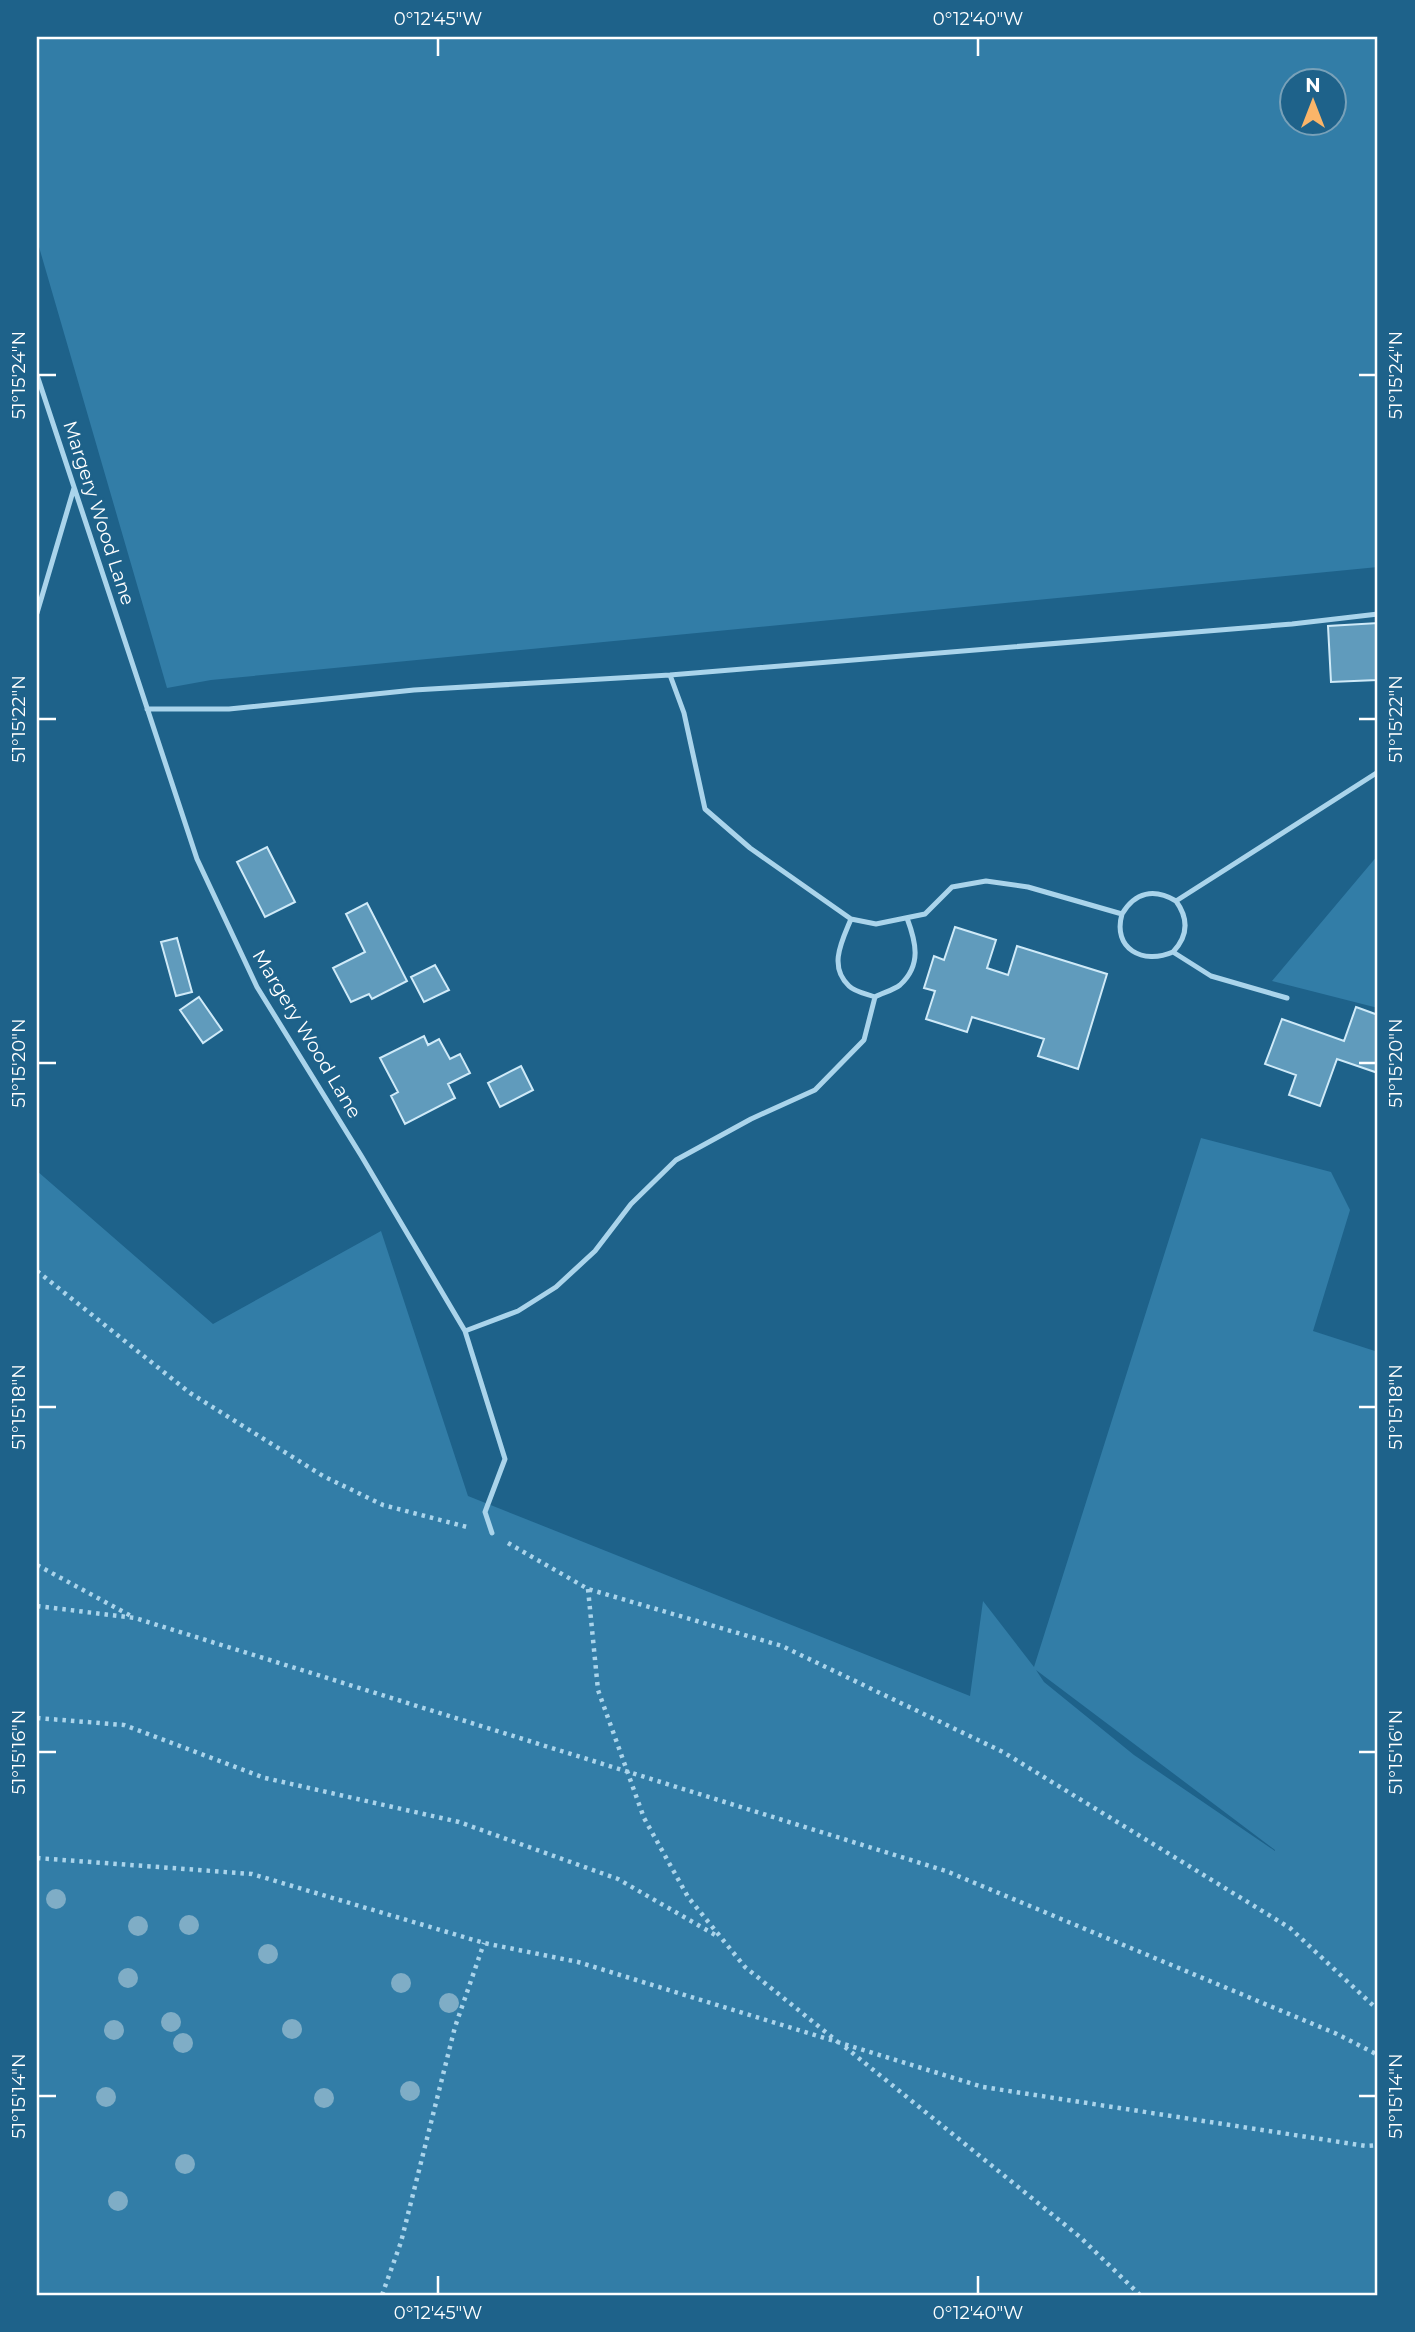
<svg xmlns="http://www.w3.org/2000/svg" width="1415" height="2332" viewBox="0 0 1415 2332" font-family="Montserrat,sans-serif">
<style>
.green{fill:#327da7;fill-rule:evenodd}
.building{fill:#609bbc;stroke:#cfeaf8;stroke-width:2}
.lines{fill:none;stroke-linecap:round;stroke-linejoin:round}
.path{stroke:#aad4eb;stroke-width:4.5;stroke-dasharray:3.5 5;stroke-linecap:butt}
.service{stroke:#aad4eb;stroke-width:5}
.tree{fill:#7fadc6}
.ticks{fill:none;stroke:#fff;stroke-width:2.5}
.labels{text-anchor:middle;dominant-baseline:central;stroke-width:5;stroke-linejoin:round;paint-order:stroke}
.street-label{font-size:19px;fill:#fff;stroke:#1e628a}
.neatline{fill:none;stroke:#fff;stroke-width:2.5}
.ticks-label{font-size:18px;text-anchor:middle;fill:#fff}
</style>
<rect width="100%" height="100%" fill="#1e628a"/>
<path class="green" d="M 37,37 L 1378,37 L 1378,567 L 211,680 L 167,688 L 37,240 ZM 1334,80 L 1334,122 L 1292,122 L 1292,80 Z
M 1378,855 L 1378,1008 L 1272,981 Z
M 1201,1138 L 1331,1172 L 1350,1210 L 1313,1331 L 1378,1352 L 1378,2295 L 37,2295 L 37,1171 L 213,1324 L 381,1231 L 468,1496 L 970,1696 L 983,1601 L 1034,1667 ZM 1036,1670 L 1275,1850 L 1275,1851 L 1134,1755 L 1044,1682 Z"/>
<path class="building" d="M 1378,623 L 1377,680 L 1331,682 L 1328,626 Z
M 267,847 L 295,902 L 265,917 L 237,862 Z
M 367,903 L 407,981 L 372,999 L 369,994 L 351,1002 L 333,968 L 365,952 L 346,914 Z
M 955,927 L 996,940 L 987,968 L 1008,975 L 1017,946 L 1107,974 L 1078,1069 L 1038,1056 L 1044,1039 L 972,1017 L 967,1032 L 926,1019 L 935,991 L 924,988 L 934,956 L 944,960 Z
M 177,938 L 192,992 L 176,996 L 161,942 Z
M 435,965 L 449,990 L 424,1002 L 411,977 Z
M 199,997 L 222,1030 L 203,1043 L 180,1010 Z
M 1356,1007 L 1378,1015 L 1378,1073 L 1337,1059 L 1320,1106 L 1289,1095 L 1296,1075 L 1265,1064 L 1282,1019 L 1344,1041 Z
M 424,1036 L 428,1045 L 439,1039 L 450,1059 L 460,1054 L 470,1073 L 448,1084 L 455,1098 L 405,1124 L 391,1096 L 398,1092 L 380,1058 Z
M 521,1066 L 533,1090 L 500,1107 L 488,1083 Z"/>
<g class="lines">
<path class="path" d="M 37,1271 L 190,1393 L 323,1476 L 383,1505 L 467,1527
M 508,1543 L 588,1589 L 782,1646 L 1003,1752 L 1290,1928 L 1378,2010
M 37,1565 L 131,1616
M 588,1589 L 598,1690 L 644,1818 L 688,1897 L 745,1967 L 838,2042
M 37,1606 L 135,1618 L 946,1871 L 1337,2034 L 1378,2055
M 37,1718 L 124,1725 L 265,1778 L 459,1822 L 618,1879 L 717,1936
M 37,1858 L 252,1874 L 484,1943 L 578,1962 L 983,2087 L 1366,2146 L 1378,2145
M 845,2047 L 1080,2237 L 1140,2295
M 382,2295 L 401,2242 L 455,2027 L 484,1943"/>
<path class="service" d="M 37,375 L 197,859 L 257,987 L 362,1157 L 465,1331 L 505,1459 L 485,1512 L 492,1533
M 37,613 L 74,488
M 670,675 L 684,713 L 705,809 L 750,848 L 851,919 L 876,924 L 925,914 L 952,887 L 986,881 L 1028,887 L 1122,914 C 1135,892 1154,888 1176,901 L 1378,772
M 147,709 L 229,709 L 414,690 L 670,675 L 1292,624 L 1378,614
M 1176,901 C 1189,919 1188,936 1173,952 L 1211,976 L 1287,998
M 1122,914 C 1112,949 1143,965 1173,952
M 851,919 C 842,941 828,966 849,986 C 855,992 867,994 875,997
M 465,1331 L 518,1311 L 556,1287 L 595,1251 L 631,1204 L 676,1160 L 751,1119 L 815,1090 L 864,1040 L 875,997 C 882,993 894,990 900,985 C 922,965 916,942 907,918"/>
</g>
<g class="tree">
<circle cx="56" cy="1899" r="10"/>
<circle cx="189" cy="1925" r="10"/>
<circle cx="138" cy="1926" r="10"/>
<circle cx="268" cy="1954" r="10"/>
<circle cx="128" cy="1978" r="10"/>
<circle cx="401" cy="1983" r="10"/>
<circle cx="449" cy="2003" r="10"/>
<circle cx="171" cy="2022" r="10"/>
<circle cx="292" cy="2029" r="10"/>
<circle cx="114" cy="2030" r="10"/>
<circle cx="183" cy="2043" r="10"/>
<circle cx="410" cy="2091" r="10"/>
<circle cx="106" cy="2097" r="10"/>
<circle cx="324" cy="2098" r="10"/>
<circle cx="185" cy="2164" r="10"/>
<circle cx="118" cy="2201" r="10"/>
</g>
<path class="ticks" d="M 438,38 L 438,56M 978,38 L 978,56M 38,375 L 56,375M 1359,375 L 1376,375M 38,719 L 56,719M 1359,719 L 1376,719M 38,1063 L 56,1063M 1359,1063 L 1376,1063M 38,1407 L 56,1407M 1359,1407 L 1376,1407M 38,1752 L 56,1752M 1359,1752 L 1376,1752M 38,2096 L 56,2096M 1359,2096 L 1376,2096M 438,2276 L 438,2294M 978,2276 L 978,2294"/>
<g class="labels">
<g class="street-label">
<text transform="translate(99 513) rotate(72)">Margery Wood Lane</text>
<text transform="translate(307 1034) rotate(59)">Margery Wood Lane</text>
</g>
</g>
<rect width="1415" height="2332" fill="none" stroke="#1e628a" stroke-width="77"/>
<g transform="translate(1313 102)"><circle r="33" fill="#1e628a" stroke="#78a1b9" stroke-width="2"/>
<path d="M0-5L12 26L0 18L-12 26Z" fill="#fab569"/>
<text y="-10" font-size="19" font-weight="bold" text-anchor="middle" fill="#ffffff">N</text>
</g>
<rect x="38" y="38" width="1338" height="2256" class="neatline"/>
<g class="ticks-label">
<text x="438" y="25">0°12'45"W</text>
<text x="978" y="25">0°12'40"W</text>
<text transform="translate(19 375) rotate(-90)" y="6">51°15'24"N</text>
<text transform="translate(1396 375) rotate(-90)" y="6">51°15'24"N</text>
<text transform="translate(19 719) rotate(-90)" y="6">51°15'22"N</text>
<text transform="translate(1396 719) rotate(-90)" y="6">51°15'22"N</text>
<text transform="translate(19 1063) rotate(-90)" y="6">51°15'20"N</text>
<text transform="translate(1396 1063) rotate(-90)" y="6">51°15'20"N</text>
<text transform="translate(19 1407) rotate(-90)" y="6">51°15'18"N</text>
<text transform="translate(1396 1407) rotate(-90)" y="6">51°15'18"N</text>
<text transform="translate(19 1752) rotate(-90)" y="6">51°15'16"N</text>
<text transform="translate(1396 1752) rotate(-90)" y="6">51°15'16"N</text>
<text transform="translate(19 2096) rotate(-90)" y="6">51°15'14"N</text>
<text transform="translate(1396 2096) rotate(-90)" y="6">51°15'14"N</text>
<text x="438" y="2319">0°12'45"W</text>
<text x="978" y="2319">0°12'40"W</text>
</g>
</svg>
